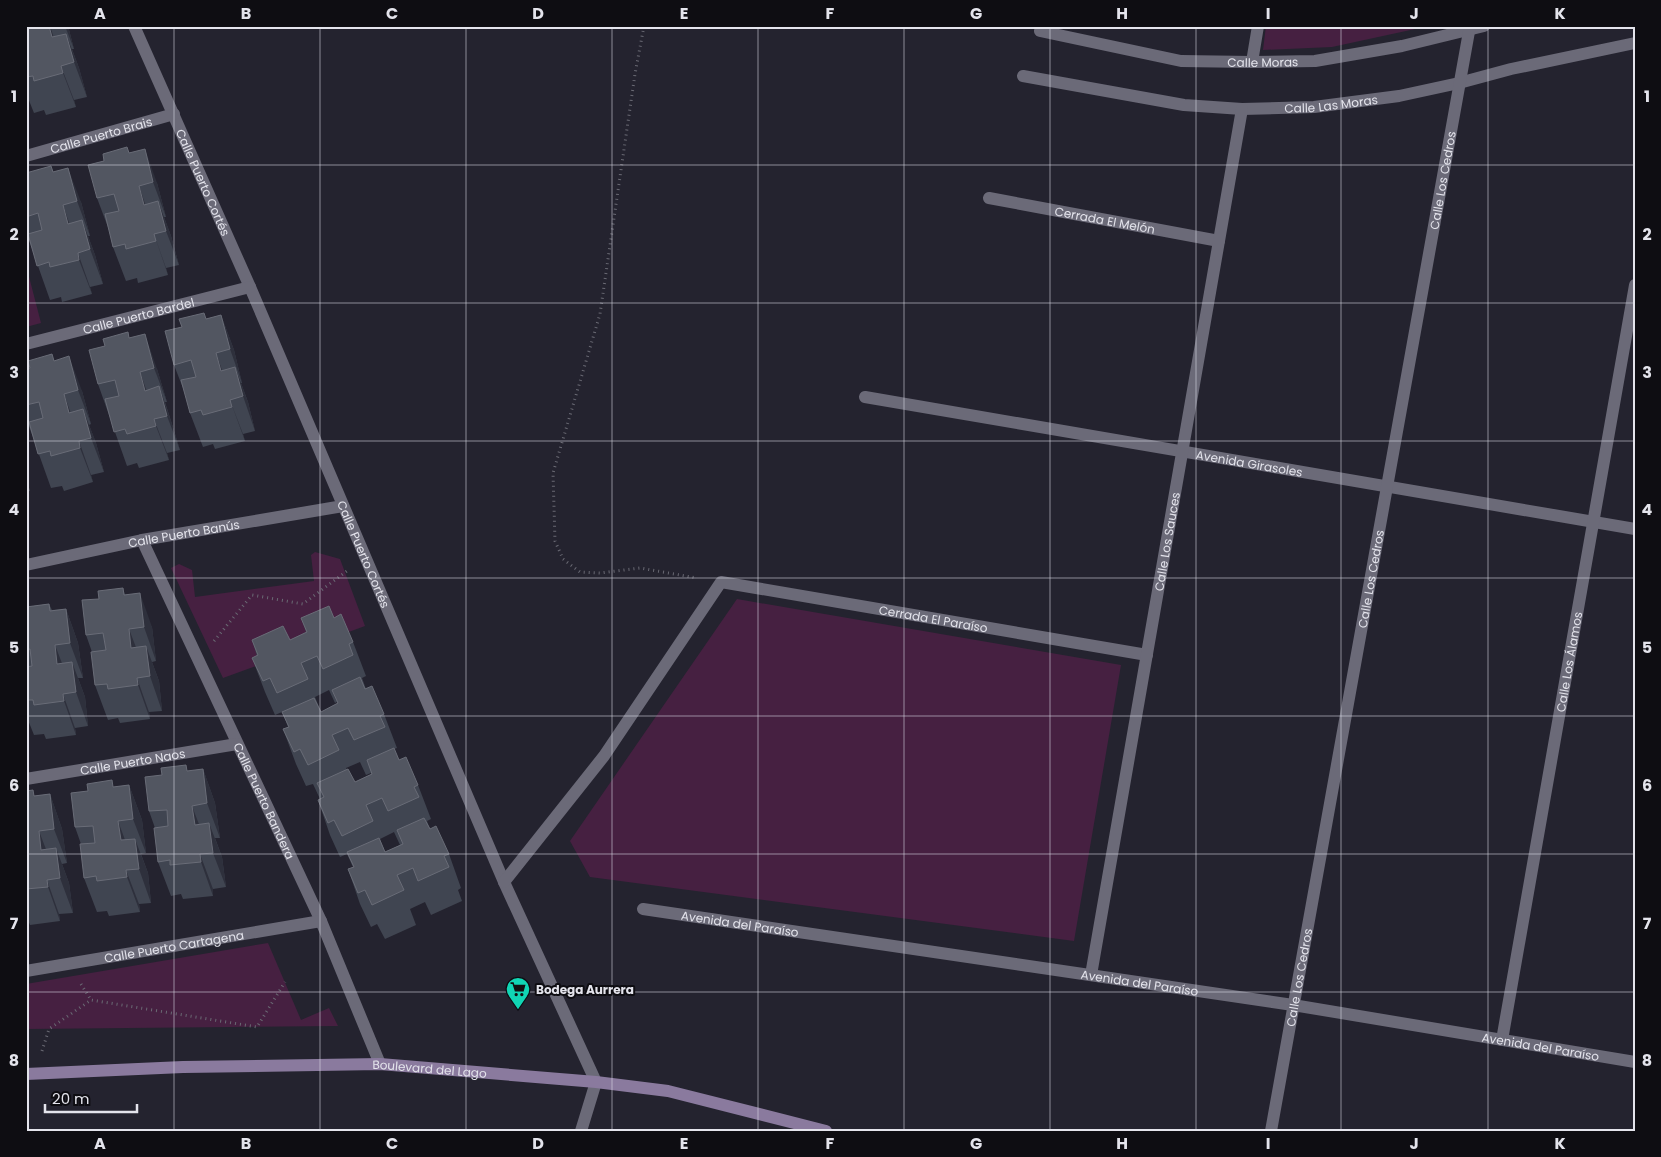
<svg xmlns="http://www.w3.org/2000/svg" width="1661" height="1157" viewBox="0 0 1661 1157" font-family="Poppins,sans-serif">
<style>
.green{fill:#462041}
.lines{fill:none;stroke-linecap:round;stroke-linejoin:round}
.path{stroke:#6a6a74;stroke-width:3;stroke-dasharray:1 4;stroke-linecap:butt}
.street{stroke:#6b6a78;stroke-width:12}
.secondary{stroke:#8a7a9e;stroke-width:12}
.wall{fill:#404551;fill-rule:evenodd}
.shaded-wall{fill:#2e303c}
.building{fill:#525661;stroke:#696c77}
.grid{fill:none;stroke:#e4e4ec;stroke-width:1;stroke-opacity:0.55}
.labels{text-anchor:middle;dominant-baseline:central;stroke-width:4;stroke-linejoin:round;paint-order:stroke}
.street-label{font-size:12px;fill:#e4e4ec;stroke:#0e0d12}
.poi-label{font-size:12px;font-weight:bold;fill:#e4e4ec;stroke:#0e0d12;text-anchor:start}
.neatline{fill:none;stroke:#e4e4ec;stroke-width:2}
.grid-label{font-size:16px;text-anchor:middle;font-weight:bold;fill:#e4e4ec}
</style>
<rect width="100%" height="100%" fill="#24232f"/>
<path class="green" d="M 1266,26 L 1429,26 L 1332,47 L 1263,50 Z
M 26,265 L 41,323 L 26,327 Z
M 315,552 L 340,559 L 365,626 L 223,678 L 171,568 L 179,564 L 192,570 L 195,597 L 314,581 L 311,555 Z
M 737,599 L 1121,665 L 1074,941 L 590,877 L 570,841 Z
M 268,943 L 301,1020 L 329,1008 L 338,1026 L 26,1029 L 26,984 Z"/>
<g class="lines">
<path class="path" d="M 644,26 L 635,74 L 600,314 L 553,473 L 555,541 L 563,559 L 580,572 L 600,573 L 640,568 L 697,578
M 214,641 L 252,595 L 303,604 L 347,571
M 81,984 L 91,1000
M 42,1051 L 49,1029 L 91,1000 L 257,1027 L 285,982"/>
<g class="street">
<path id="s1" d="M 134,26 L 250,287 L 504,882 L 596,1082 L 581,1131"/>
<path id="s2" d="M 1040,31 L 1181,61 L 1252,62 L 1315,61 L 1402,46 L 1484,26"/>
<path d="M 1252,62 L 1258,26"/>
<path id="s3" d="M 1023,76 L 1184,105 L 1242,109 L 1314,107 L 1399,96 L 1459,83 L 1511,69 L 1635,43"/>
<path id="s4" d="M 26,156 L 174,114"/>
<path id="s5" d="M 989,198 L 1219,241"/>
<path id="s6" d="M 26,344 L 250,287"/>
<path id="s7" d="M 865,397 L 1635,529"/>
<path id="s8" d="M 142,540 L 321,921 L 380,1064"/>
<path id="s9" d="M 26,565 L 142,540 L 343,506"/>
<path id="s10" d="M 26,779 L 237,744"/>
<path id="s11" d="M 504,882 L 604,756 L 721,582 L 1147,655"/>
<path id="s12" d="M 643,909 L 1293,1005 L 1635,1062"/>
<path id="s13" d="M 26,971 L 321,921"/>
<path id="s14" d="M 1091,975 L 1242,109"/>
<path id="s15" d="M 1502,1040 L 1635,285"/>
<path id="s16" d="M 1271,1131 L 1470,26"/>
</g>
<path class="secondary" id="s17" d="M 26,1074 L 183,1067 L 380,1064 L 596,1082 L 668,1091 L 826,1131"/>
</g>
<path class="wall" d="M 26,26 L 68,26 L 74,49 L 72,49 L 79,68 L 87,97 L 74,100 L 76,107 L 46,115 L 44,110 L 34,113 L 26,93 Z
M 129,153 L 157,183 L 166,217 L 164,217 L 171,236 L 179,265 L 166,268 L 168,275 L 138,283 L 137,278 L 126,281 L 113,247 L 109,230 L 97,198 L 104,161 Z
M 51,166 L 53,172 L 81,202 L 90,236 L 88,236 L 95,255 L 103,284 L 90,287 L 92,294 L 62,302 L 61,297 L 50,300 L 26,232 L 26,180 Z
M 221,315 L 234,350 L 242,383 L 241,383 L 248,402 L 255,431 L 243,434 L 245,441 L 215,449 L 213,444 L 203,447 L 190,413 L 186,396 L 174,365 L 206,319 Z
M 130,338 L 157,369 L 167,402 L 165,402 L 171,421 L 180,450 L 167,453 L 169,460 L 139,468 L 137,463 L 127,466 L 98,384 Z
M 54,361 L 82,391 L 91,424 L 89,425 L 96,443 L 104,472 L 91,475 L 93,482 L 64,491 L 62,486 L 51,488 L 26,418 L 26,369 Z
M 26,478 L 30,491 L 26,492 Z
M 123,588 L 125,595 L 152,627 L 156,661 L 152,662 L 159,681 L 162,711 L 149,712 L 150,719 L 120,723 L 118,718 L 108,720 L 95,685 L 92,652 L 86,635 L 99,599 Z
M 49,604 L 52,610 L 66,609 L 78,643 L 83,678 L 78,678 L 85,697 L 88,726 L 75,728 L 76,735 L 46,739 L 44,734 L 34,735 L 26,715 L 26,607 Z
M 301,618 L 334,618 L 353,642 L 366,676 L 362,678 L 366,689 L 384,714 L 397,748 L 394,749 L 399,760 L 418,785 L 431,819 L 427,821 L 430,829 L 449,854 L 461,888 L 458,890 L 462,901 L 431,915 L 425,902 L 410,909 L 416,925 L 385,939 L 377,924 L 371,927 L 360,904 L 348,869 L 353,867 L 352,865 L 347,854 L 340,857 L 330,835 L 318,800 L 320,799 L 313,784 L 306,786 L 296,764 L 283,729 L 288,727 L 284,716 L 282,712 L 275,715 L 265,692 L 252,658 L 257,656 L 252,640 L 290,640 L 306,632 ZM 329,690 L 335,703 L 337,702 L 337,704 L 321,712 L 315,697 ZM 360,762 L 366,775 L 371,773 L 372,774 L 355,782 L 346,768 ZM 394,832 L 400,845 L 385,852 L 380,839 Z
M 203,769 L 215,803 L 220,838 L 215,838 L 222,857 L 226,887 L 213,889 L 213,896 L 183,899 L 181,894 L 171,896 L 158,862 L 155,828 L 149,811 L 189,771 Z
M 129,785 L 142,820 L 146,853 L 141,854 L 148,873 L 151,903 L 139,904 L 140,912 L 109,916 L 107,911 L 97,912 L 84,878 L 81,844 L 75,827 L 115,787 Z
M 26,791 L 35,796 L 50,794 L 62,829 L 67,863 L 62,864 L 69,883 L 73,913 L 59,914 L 60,921 L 30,925 L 28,920 L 26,920 Z"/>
<path class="shaded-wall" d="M 49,26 L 50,26 L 59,53 L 52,37 Z
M 65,26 L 68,26 L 74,49 Z
M 66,34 L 79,68 L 87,97 L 74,62 Z
M 61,66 L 74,100 L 76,107 L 63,73 Z
M 145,149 L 157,183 L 166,217 L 153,182 Z
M 68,168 L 81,202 L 90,236 L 77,201 Z
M 139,186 L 151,221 L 144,205 Z
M 158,201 L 171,236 L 179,265 L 166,231 Z
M 63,205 L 75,240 L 68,224 Z
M 82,220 L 95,255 L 103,284 L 90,249 Z
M 154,234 L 166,268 L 168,275 Z
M 78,253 L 90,287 L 92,294 L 79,260 Z
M 221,315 L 234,350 L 242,383 L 230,349 Z
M 145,334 L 157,369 L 167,402 L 154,368 Z
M 216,353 L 228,387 L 221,371 Z
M 69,356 L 82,391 L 91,424 L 78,390 Z
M 235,367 L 248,402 L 255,431 L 243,396 Z
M 140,372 L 152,406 L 145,391 Z
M 159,386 L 171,421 L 180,450 L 167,416 Z
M 64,394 L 76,428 L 69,413 Z
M 230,400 L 243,434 L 245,441 Z
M 83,409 L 96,443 L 104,472 L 91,438 Z
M 154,419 L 167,453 L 169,460 L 156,426 Z
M 79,441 L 91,475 L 93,482 L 80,448 Z
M 140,593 L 152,627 L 156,661 L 144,627 Z
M 66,609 L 78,643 L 83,678 L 70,643 Z
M 129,629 L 142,663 L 131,648 Z
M 55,645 L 68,679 L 57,664 Z
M 146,646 L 159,681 L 162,711 L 150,676 Z
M 72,662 L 85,697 L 88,726 L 76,692 Z
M 137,678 L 149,712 L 150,719 L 138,685 Z
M 63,694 L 75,728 L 76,735 L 64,701 Z
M 203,769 L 215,803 L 220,838 L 207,803 Z
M 129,785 L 142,820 L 146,853 L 133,819 Z
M 50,794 L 62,829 L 67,863 L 54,829 Z
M 192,806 L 205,840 L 195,825 Z
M 118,821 L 131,856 L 121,840 Z
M 209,823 L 222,857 L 226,887 L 213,853 Z
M 39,831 L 52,865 L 41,850 Z
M 135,839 L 148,873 L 151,903 L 139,869 Z
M 56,848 L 69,883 L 73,913 L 60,878 Z
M 200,854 L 213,889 L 213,896 L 201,862 Z
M 126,870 L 139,904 L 140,912 L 127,877 Z
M 47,880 L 59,914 L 60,921 L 48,887 Z"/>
<path class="building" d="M 26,26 L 49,26 L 52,37 L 66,34 L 74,62 L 61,66 L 63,73 L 34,81 L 33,76 L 26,77 Z
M 127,147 L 129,153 L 145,149 L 153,182 L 139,186 L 144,205 L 158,201 L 166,231 L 154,234 L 156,241 L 126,249 L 125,244 L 113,247 L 105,214 L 119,211 L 114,194 L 97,198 L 88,165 L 104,161 L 103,154 Z
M 51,166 L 53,172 L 68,168 L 77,201 L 63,205 L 68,224 L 82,220 L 90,249 L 78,253 L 79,260 L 50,267 L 49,262 L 37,266 L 28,234 L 42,230 L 38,213 L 26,217 L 26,180 L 28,180 L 26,173 Z
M 204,313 L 206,319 L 221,315 L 230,349 L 216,353 L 221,371 L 235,367 L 243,396 L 230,400 L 232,407 L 203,415 L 201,410 L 190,413 L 181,380 L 196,377 L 191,360 L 174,365 L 165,331 L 182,327 L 179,319 Z
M 128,332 L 129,338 L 145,334 L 154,368 L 140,372 L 145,391 L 159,386 L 167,416 L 154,419 L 156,426 L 127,434 L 125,429 L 114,432 L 105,399 L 119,396 L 115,380 L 98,384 L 89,350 L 105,346 L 103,339 Z
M 52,354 L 54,361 L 69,356 L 78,390 L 64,394 L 69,413 L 83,409 L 91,438 L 79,441 L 80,448 L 51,456 L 50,451 L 38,454 L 29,422 L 43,418 L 39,402 L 26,405 L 26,369 L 30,368 L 28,361 Z
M 123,588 L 124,595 L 140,593 L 144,627 L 129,629 L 131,648 L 146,646 L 150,676 L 137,678 L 138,685 L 108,689 L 107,684 L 95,685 L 91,652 L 106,650 L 103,633 L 86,635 L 82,600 L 99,599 L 98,591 Z
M 49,604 L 50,611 L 66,609 L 70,643 L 55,645 L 57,664 L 72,662 L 76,692 L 63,694 L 64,701 L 34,705 L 33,700 L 26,700 L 26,667 L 32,666 L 30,649 L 26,650 L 26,607 Z
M 329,606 L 334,618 L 341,614 L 353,642 L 349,644 L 353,655 L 323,669 L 317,656 L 301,663 L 308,679 L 277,693 L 270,678 L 263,681 L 252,658 L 258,655 L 252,640 L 283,626 L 290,640 L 307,632 L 301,618 Z
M 360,677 L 365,689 L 372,686 L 384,714 L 380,716 L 385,727 L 354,740 L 348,728 L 332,735 L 339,750 L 308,765 L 300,749 L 294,752 L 283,729 L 289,727 L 282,712 L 314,698 L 321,712 L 338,703 L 332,690 Z
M 394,748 L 399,760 L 406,757 L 418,785 L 414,787 L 419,797 L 388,811 L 382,798 L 366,805 L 373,821 L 342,836 L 334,820 L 328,823 L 318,800 L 324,797 L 317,783 L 348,769 L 355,782 L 372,774 L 367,760 Z
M 186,765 L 187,771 L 203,769 L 207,803 L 192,806 L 195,825 L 209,823 L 213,853 L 200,854 L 201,862 L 170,865 L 170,860 L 158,862 L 154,828 L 168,826 L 167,810 L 149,811 L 145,777 L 162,775 L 161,768 Z
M 112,780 L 113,787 L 129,785 L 133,819 L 118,821 L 121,840 L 135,839 L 139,869 L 126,870 L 127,877 L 97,881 L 96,876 L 84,878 L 80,844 L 95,843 L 93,826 L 75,827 L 71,793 L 88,791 L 87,784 Z
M 33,790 L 34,796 L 50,794 L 54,829 L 39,831 L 41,850 L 56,848 L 60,878 L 47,880 L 48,887 L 26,889 L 26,791 Z
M 424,818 L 430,829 L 436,826 L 449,854 L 444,856 L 449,867 L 418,881 L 413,868 L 397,875 L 404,890 L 372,905 L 365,890 L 358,893 L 348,869 L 354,867 L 347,852 L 379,838 L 385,852 L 403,844 L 397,830 Z"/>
<path class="grid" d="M 174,26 L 174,1131M 320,26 L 320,1131M 466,26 L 466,1131M 612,26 L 612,1131M 758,26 L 758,1131M 904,26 L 904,1131M 1050,26 L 1050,1131M 1196,26 L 1196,1131M 1341,26 L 1341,1131M 1488,26 L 1488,1131M 26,165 L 1635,165M 26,303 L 1635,303M 26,441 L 1635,441M 26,578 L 1635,578M 26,716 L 1635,716M 26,854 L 1635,854M 26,992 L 1635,992"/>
<defs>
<g id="supermarket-pin" transform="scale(1.25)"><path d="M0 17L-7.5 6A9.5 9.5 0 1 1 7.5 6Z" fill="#11d5b4" stroke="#0e0d12"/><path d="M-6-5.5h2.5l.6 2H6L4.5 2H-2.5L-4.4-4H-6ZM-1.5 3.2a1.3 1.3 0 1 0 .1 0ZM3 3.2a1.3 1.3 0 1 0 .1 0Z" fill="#111"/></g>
</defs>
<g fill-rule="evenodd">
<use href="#supermarket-pin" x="518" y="989"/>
</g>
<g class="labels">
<g class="street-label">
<text stroke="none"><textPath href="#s2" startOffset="226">Calle Moras</textPath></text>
<text stroke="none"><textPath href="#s3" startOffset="311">Calle Las Moras</textPath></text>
<text stroke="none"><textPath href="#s4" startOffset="78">Calle Puerto Brais</textPath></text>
<text stroke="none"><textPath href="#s16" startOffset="966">Calle Los Cedros</textPath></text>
<text stroke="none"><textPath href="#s1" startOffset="171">Calle Puerto Cortés</textPath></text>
<text stroke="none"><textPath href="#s5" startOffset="118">Cerrada El Melón</textPath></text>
<text stroke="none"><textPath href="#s6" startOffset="116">Calle Puerto Bardel</textPath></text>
<text stroke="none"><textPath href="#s7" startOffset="390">Avenida Girasoles</textPath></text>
<text stroke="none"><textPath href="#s9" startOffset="161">Calle Puerto Banús</textPath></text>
<text stroke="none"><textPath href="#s14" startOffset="440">Calle Los Sauces</textPath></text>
<text stroke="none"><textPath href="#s1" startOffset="576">Calle Puerto Cortés</textPath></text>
<text stroke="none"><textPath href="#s16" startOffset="561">Calle Los Cedros</textPath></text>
<text stroke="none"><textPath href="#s11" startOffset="586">Cerrada El Paraíso</textPath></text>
<text stroke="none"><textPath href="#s15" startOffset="384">Calle Los Álamos</textPath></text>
<text stroke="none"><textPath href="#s10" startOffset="108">Calle Puerto Naos</textPath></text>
<text stroke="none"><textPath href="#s8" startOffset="288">Calle Puerto Bandera</textPath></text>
<text stroke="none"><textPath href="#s12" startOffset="98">Avenida del Paraíso</textPath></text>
<text stroke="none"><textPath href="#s13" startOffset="150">Calle Puerto Cartagena</textPath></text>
<text stroke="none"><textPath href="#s16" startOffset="156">Calle Los Cedros</textPath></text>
<text stroke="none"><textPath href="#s12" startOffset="502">Avenida del Paraíso</textPath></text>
<text stroke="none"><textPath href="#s12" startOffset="908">Avenida del Paraíso</textPath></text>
<text stroke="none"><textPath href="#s17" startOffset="404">Boulevard del Lago</textPath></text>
</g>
<g class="poi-label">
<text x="536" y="989">Bodega Aurrera</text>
</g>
</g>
<rect width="1661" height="1157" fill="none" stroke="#0e0d12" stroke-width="55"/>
<path d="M45 1104v8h92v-8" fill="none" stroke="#e4e4ec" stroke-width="2.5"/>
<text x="52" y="1104" font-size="15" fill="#e4e4ec" stroke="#0e0d12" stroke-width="4" paint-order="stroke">20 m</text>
<rect x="28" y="28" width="1606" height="1102" class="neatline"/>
<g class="grid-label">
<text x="100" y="19">A</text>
<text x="246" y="19">B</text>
<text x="392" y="19">C</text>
<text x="538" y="19">D</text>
<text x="684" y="19">E</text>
<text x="830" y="19">F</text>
<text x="976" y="19">G</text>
<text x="1122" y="19">H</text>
<text x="1268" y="19">I</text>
<text x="1414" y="19">J</text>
<text x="1560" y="19">K</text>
<text x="14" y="102">1</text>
<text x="1647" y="102">1</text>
<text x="14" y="240">2</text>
<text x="1647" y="240">2</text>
<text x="14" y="378">3</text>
<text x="1647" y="378">3</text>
<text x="14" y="515">4</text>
<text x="1647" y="515">4</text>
<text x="14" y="653">5</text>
<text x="1647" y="653">5</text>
<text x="14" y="791">6</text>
<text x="1647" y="791">6</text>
<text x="14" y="929">7</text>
<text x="1647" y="929">7</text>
<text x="14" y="1066">8</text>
<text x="1647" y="1066">8</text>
<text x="100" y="1149">A</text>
<text x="246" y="1149">B</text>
<text x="392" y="1149">C</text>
<text x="538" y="1149">D</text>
<text x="684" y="1149">E</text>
<text x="830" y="1149">F</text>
<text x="976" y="1149">G</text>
<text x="1122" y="1149">H</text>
<text x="1268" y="1149">I</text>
<text x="1414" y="1149">J</text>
<text x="1560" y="1149">K</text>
</g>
</svg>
